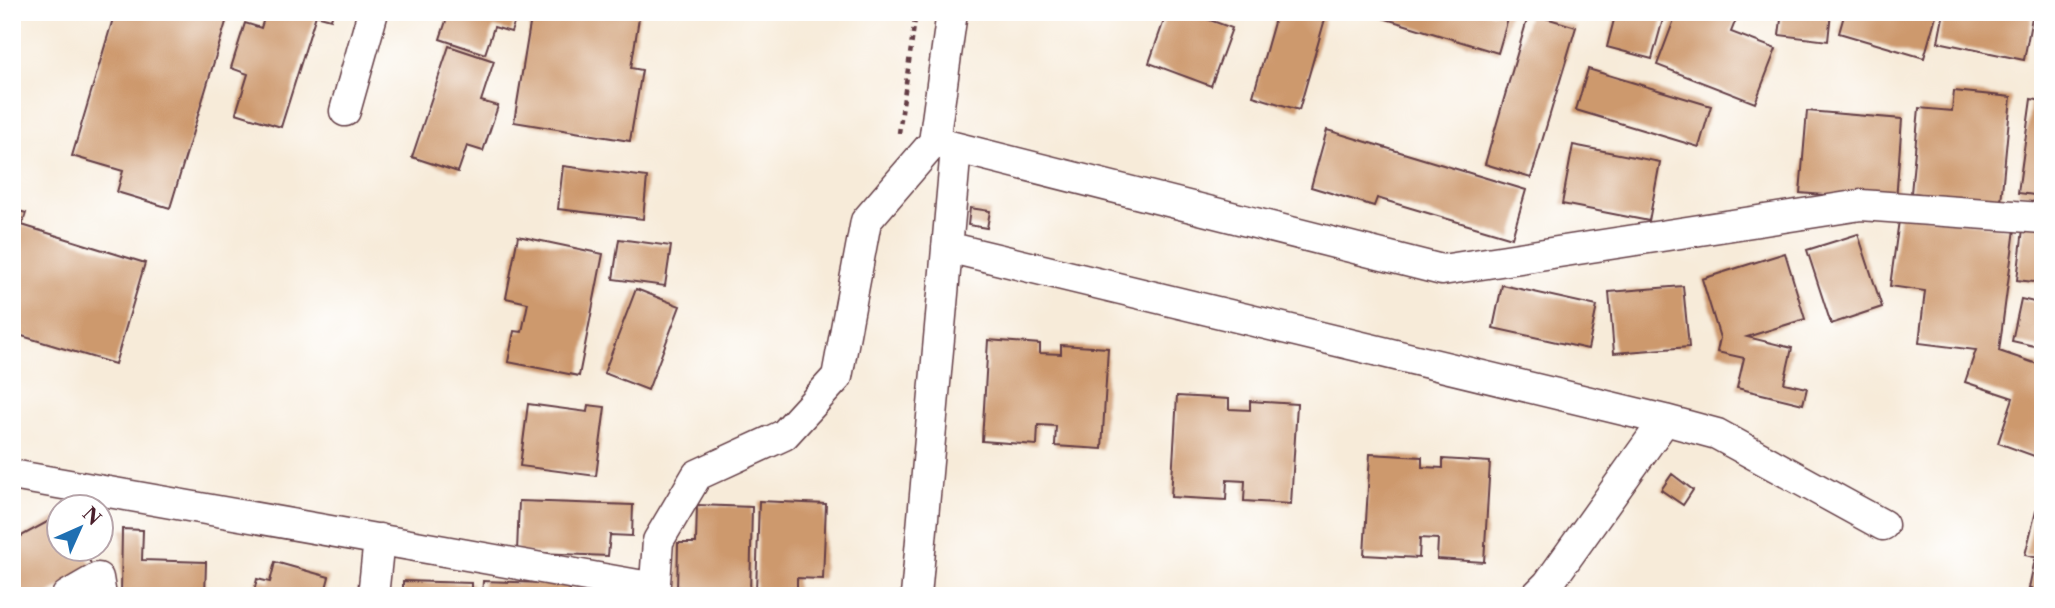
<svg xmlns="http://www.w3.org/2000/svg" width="2055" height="608" viewBox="0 0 2055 608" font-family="'Libre Caslon Text',serif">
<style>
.building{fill:#cd996d}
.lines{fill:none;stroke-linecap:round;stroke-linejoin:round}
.street-casing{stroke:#643e45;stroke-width:33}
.path{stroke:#643e45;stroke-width:4.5;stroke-dasharray:5 5;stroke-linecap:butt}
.street{stroke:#fff;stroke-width:30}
</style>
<rect width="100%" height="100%" fill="#fff"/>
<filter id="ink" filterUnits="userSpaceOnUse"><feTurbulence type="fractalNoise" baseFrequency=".0143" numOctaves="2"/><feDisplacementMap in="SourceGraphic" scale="14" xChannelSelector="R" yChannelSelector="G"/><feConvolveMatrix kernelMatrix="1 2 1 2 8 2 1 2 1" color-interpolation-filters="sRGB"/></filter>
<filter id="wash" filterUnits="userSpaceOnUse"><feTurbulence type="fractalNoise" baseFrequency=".00686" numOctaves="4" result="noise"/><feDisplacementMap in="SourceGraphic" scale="28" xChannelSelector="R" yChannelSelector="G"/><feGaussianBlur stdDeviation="1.57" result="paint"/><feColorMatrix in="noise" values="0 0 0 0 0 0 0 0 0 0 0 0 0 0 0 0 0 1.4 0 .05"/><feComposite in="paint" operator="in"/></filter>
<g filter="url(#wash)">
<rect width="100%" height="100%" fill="#f7ebd9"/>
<g id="blocks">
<path class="building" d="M 115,12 L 229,12 L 170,208 L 117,192 L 123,171 L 72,156 Z
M 266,12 L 333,12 L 331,19 L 316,15 L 281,127 L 236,113 L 248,74 L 231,68 L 245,23 L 261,28 Z
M 449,12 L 518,12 L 511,32 L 494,27 L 485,54 L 440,39 Z
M 532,12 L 640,12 L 631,68 L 642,70 L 630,141 L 514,122 Z
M 1167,12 L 1188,12 L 1232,28 L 1211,86 L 1149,63 Z
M 1277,12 L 1327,12 L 1299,110 L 1253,96 Z
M 1363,12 L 1510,12 L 1498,53 Z
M 1616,12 L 1665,12 L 1652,59 L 1607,47 Z
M 1677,12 L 1739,12 L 1731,32 L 1776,49 L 1755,103 L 1657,65 Z
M 1782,12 L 1831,12 L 1828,41 L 1779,35 Z
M 1845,12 L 1937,12 L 1924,58 L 1839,33 Z
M 1944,12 L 2033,12 L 2024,60 L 1938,42 Z
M 1529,13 L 1576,27 L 1531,178 L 1485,164 Z
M 449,46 L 494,61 L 481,101 L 498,106 L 483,151 L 467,146 L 458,172 L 412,157 Z
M 1588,69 L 1711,106 L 1699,147 L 1576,110 Z
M 1954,91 L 2011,97 L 2001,202 L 1911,193 L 1919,108 L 1952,111 Z
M 2031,99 L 2043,101 L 2043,196 L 2018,193 Z
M 1807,111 L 1902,119 L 1896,201 L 1800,193 Z
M 1327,130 L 1526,190 L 1512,238 L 1377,198 L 1374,206 L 1311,187 Z
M 1573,145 L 1660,162 L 1649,221 L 1562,204 Z
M 563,166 L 647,177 L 643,219 L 558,209 Z
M 970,208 L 990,211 L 987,228 L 968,225 Z
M 12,209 L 26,213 L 22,225 L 145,263 L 115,364 L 12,333 Z
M 1900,213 L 2015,229 L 1999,351 L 2043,366 L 2043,439 L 2037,457 L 1998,443 L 2013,398 L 1965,382 L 1976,350 L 1919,343 L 1925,291 L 1890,286 Z
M 2024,220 L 2043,222 L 2043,283 L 2017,280 Z
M 1858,234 L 1882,307 L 1831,324 L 1807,250 Z
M 518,236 L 603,254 L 579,376 L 508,362 L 514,331 L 522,332 L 528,303 L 506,298 Z
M 619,239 L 671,246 L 665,286 L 613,279 Z
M 1785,253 L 1805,319 L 1747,337 L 1792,348 L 1784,383 L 1807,388 L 1803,404 L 1737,388 L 1744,358 L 1717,352 L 1720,338 L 1702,279 Z
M 1502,285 L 1597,306 L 1588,349 L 1493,328 Z
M 1683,286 L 1689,347 L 1614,353 L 1609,292 Z
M 636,289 L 680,306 L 648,390 L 604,373 Z
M 2021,299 L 2043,304 L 2043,348 L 2012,341 Z
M 988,340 L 1040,344 L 1040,353 L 1061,354 L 1061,345 L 1108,348 L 1102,449 L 1055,446 L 1056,426 L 1038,425 L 1037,445 L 982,441 Z
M 1177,396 L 1229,399 L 1229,409 L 1250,410 L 1250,401 L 1297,404 L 1291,504 L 1244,501 L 1245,481 L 1227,480 L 1226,500 L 1171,497 Z
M 528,404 L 587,412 L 588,405 L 605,407 L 596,476 L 520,466 Z
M 1370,454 L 1422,457 L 1422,467 L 1443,468 L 1443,459 L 1490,462 L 1484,562 L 1437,559 L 1438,539 L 1420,538 L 1419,558 L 1364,555 Z
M 1672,474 L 1693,490 L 1683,505 L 1661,490 Z
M 519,501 L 633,505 L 632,536 L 610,535 L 608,556 L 517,552 Z
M 759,501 L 826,504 L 823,579 L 797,578 L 797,592 L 756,591 Z
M 697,505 L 752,507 L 750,594 L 677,591 L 678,543 L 696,543 Z
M 2036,511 L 2043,512 L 2043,559 L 2025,555 Z
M 60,515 L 60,549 L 83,549 L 94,569 L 45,596 L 12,596 L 12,541 Z
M 122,529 L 143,530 L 142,560 L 206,562 L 205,596 L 121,596 Z
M 2035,559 L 2043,561 L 2043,596 L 2030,596 L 2032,588 L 2029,588 Z
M 275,562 L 329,577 L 324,596 L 253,596 L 257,579 L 270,582 Z
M 403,581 L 472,583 L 472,596 L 403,596 Z
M 483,581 L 570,584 L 570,596 L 482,596 Z"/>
</g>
</g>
<g filter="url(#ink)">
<use href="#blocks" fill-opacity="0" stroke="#643e45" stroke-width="2"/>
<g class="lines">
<g class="street-casing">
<path id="street" d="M 345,111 L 373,12
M 934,142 L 1442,270 L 1861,205 L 2043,218
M 947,247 L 1665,420 L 1548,584 L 1536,596
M 1665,420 L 1717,434 L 1883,525
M 12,475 L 655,588
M 67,596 L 98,578 L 101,596
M 373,596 L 379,539
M 654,596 L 658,541 L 697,475 L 784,435 L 837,377 L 866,221 L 934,142 L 952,12
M 916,596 L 956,148"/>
</g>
<path class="path" d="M 899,133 L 916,12"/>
<use href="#street" class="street"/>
</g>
</g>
<rect width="2055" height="608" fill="none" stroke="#fff" stroke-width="42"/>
<g transform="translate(80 528) rotate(45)"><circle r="33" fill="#ffffff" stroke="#b7a5aa" stroke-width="2"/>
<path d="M0-5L12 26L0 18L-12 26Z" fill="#1f6fb2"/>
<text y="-10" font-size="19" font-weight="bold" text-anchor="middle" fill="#4a1f2b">N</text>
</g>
</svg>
